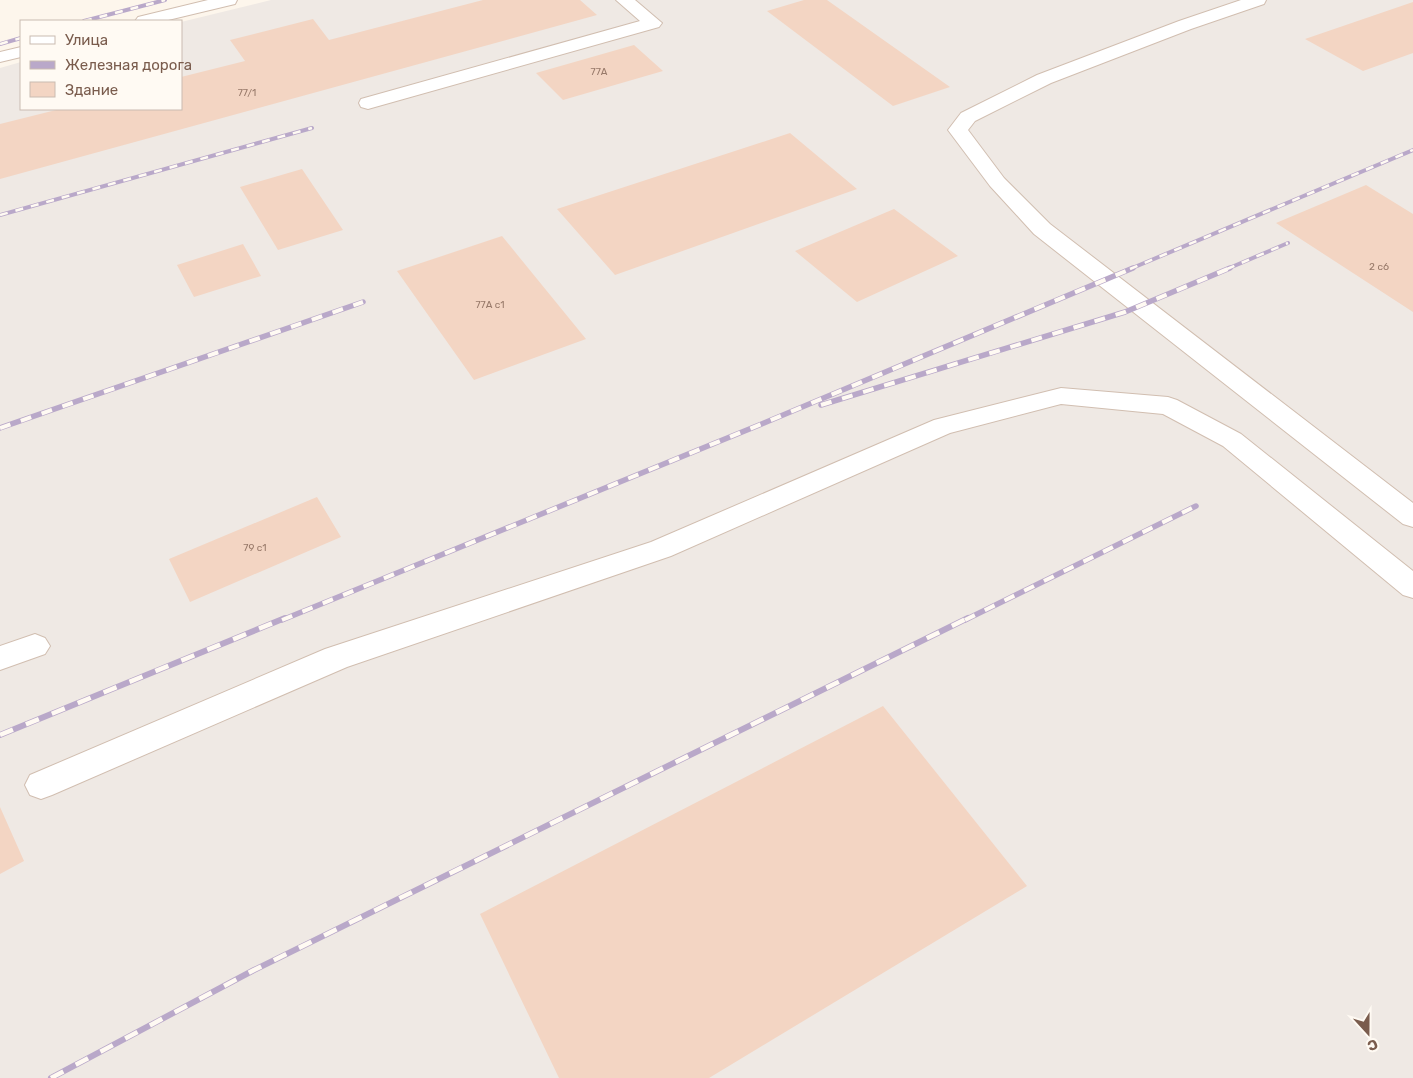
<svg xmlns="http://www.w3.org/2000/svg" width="1413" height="1078" viewBox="0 0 1413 1078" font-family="Rubik,sans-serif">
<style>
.industrial{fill:#efe9e4}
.building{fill:#f3d5c3}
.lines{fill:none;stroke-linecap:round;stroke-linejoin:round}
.minor-casing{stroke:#d1beb0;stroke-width:2}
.minor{fill:#fff;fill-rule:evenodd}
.rail-far2-casing{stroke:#b9a8c9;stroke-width:4}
.rail-far1-casing{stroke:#b9a8c9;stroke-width:5.5}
.rail-casing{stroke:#b9a8c9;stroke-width:6}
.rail-far2{stroke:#fffaf3;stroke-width:2.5;stroke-dasharray:8;stroke-linecap:butt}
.rail-far1{stroke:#fffaf3;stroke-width:4;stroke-dasharray:11;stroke-linecap:butt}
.rail{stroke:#fffaf3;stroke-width:4.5;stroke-dasharray:14;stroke-linecap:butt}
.labels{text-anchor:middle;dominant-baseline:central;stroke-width:5;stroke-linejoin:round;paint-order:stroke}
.number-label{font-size:10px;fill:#987a6a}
</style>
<rect width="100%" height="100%" fill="#fdf6ec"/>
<path class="industrial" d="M 271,0 L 1413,0 L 1413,1078 L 0,1078 L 0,68 L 21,62 L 21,109 L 181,109 L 181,22 Z"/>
<path class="building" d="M 483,0 L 580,0 L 597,15 L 0,179 L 0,124 L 60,109 L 181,109 L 181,77 L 245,61 L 230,40 L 313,19 L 329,40 Z
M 804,0 L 827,0 L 950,87 L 893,106 L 767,11 Z
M 1413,2 L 1413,53 L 1363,71 L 1305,39 Z
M 634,45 L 663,71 L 563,100 L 536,73 Z
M 790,133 L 857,189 L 615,275 L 557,209 Z
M 302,169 L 343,230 L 278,250 L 240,187 Z
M 1366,185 L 1413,214 L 1413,312 L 1276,223 Z
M 894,209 L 958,256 L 857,302 L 795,251 Z
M 502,236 L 586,339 L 474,380 L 397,271 Z
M 243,244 L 261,276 L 194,297 L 177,265 Z
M 317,497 L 341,537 L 190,602 L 169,559 Z
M 883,706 L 1027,886 L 709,1078 L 559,1078 L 480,914 Z
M 0,807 L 24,861 L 0,874 Z"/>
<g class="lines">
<g class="minor-casing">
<path id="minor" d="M 208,0 L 237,0 L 235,4 L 164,21 L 135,21 L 138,17 Z
M 616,0 L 635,0 L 662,23 L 659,27 L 375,107 L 368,109 L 361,107 L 359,103 L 361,99 L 640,21 Z
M 1241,0 L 1266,0 L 1264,4 L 1191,29 L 1051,83 L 975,121 L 968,130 L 1004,178 L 1050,224 L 1413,503 L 1413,527 L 1403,524 L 1034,234 L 990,186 L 948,130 L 961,113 L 1037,75 L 1179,21 Z
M 21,47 L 21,57 L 0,62 L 0,52 Z
M 1061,388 L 1168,397 L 1177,400 L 1241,434 L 1413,571 L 1413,598 L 1403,595 L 1223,446 L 1163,414 L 1061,404 L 950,433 L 671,556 L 347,667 L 52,795 L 41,799 L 30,795 L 25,785 L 30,775 L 325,649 L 651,542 L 934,420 Z
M 35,634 L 45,638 L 50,646 L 45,654 L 0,670 L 0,646 Z"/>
</g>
<use href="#minor" class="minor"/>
<g class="rail-far2-casing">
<path id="rail-far2" d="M 84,21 L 165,0
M 0,44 L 21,38
M 0,215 L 312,128
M 1130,269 L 1413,150
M 1227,269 L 1288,243"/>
</g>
<g class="rail-far1-casing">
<path id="rail-far1" d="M 821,405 L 1125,312 L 1230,268
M 0,428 L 363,302
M 282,620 L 764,423 L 1133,268
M 965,620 L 1196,506"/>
</g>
<g class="rail-casing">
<path id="rail" d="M 0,735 L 285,618
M 51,1078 L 254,970 L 968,618"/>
</g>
<use href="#rail-far2" class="rail-far2"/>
<use href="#rail-far1" class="rail-far1"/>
<use href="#rail" class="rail"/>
</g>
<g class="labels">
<g class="number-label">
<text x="599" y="72">77А</text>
<text x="247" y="93">77/1</text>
<text x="1379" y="267">2 с6</text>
<text x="490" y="305">77А с1</text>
<text x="255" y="548">79 с1</text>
</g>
</g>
<rect x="20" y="20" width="162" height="90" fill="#fffaf3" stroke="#cabbb1"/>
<rect x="30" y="36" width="25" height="8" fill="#ffffff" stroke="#cabbb1"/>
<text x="65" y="45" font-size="15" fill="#7a5c4d">Улица</text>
<rect x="30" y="61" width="25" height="8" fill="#b9a8c9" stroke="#cabbb1"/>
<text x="65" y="70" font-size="15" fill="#7a5c4d">Железная дорога</text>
<rect x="30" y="82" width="25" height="15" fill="#f3d5c3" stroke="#cabbb1"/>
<text x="65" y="95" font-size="15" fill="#7a5c4d">Здание</text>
<g transform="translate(1368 1033) rotate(159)" stroke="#fffaf3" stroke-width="4" paint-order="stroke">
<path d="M0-4L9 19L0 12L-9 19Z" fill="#7a5c4d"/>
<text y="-8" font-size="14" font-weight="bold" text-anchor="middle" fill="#7a5c4d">С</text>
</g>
</svg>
